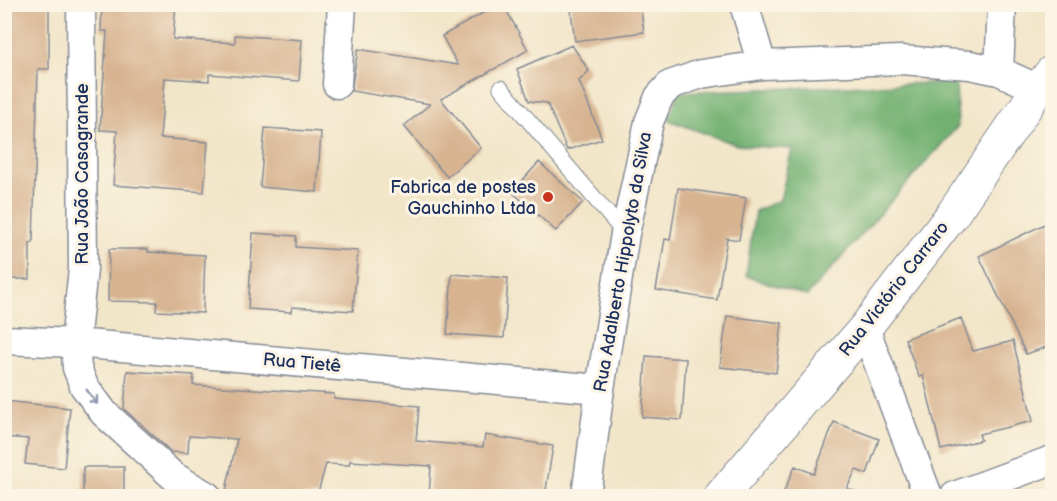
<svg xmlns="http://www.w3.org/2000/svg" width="1057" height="501" viewBox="0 0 1057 501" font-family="'Balsamiq Sans',sans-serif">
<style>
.forest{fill:#71b071;stroke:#467068;stroke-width:1.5}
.building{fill:#d7b390}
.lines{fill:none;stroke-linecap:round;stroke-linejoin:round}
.service-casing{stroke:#868a94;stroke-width:17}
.minor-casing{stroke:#868a94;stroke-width:31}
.secondary-casing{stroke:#868a94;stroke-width:35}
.service{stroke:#fff;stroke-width:15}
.minor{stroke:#fff;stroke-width:28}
.secondary{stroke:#fff;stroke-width:33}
.oneway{stroke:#8d97ae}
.poi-dot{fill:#c8321e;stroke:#fcf5e5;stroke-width:2}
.labels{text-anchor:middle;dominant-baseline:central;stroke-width:6;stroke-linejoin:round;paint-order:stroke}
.street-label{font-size:18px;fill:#1b2f5e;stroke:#fcf5e5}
.poi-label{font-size:18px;fill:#1b2f5e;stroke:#fcf5e5;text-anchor:end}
</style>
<rect width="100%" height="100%" fill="#fcf5e5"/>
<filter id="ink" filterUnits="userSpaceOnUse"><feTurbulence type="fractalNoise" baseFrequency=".0167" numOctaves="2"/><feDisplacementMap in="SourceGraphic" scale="12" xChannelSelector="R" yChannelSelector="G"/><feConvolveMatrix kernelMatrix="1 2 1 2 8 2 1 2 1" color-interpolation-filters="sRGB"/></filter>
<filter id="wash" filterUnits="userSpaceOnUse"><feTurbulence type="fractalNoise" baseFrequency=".008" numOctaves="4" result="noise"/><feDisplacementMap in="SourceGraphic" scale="24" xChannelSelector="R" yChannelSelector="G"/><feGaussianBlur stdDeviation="1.35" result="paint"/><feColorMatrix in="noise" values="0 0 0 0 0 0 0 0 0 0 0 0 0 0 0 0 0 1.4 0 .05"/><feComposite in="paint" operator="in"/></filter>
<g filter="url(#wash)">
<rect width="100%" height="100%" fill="#f2e6c9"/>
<path class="forest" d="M 956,82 L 958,126 L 807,296 L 746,276 L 755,211 L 780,200 L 792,149 L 737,145 L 668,120 L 679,92 Z"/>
<g id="blocks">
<path class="building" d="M 6,4 L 49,4 L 49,69 L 38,69 L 33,243 L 30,243 L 30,279 L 4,279 Z
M 102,4 L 176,4 L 173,39 L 235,43 L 235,35 L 302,40 L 299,81 L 209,74 L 209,81 L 165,78 L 160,138 L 208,142 L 204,192 L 113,185 L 117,131 L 100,130 L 107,31 L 101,31 Z
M 499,4 L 503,4 L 528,50 L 441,99 L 481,148 L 447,177 L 404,126 L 430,104 L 351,91 L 358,49 L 458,65 L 442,36 Z
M 570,4 L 640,4 L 644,32 L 575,41 Z
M 572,45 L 589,71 L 579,81 L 602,139 L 567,150 L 547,103 L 529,101 L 517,69 Z
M 265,128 L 321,132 L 317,192 L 260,187 Z
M 539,162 L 583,202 L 556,231 L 512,192 Z
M 678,188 L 746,198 L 739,240 L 727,238 L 717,300 L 656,290 L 665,239 L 670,240 Z
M 1053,220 L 1053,345 L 1026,354 L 979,256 Z
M 253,233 L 296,236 L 296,247 L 358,251 L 353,311 L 292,307 L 291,312 L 248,309 Z
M 109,249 L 148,249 L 148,252 L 205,255 L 203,313 L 156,311 L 157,302 L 108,301 Z
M 452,274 L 508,278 L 504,338 L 447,334 Z
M 727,316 L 782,323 L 776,373 L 720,367 Z
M 961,318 L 973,351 L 1013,341 L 1033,421 L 979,434 L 981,440 L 941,450 L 923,375 L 919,377 L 905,339 Z
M 646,356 L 686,359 L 682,420 L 642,417 Z
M 127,371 L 194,375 L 193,385 L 334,394 L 334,399 L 419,406 L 416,441 L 483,447 L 485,435 L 553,446 L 545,496 L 429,496 L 431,466 L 350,461 L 349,465 L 326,464 L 317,496 L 253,496 L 226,491 L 237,439 L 189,436 L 188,453 L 171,452 L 141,424 L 140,422 L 137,421 L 124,409 Z
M 4,401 L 70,408 L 64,468 L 25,464 L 28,439 L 4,437 Z
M 834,422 L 879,439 L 867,474 L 856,470 L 847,488 L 866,496 L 782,496 L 795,466 L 814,474 Z
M 83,467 L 124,467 L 124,496 L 83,496 Z"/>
</g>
</g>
<g filter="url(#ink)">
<use href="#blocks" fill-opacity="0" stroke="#868a94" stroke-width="1.5"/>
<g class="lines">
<g class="service-casing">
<path id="service" d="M 501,88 L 625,234"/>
</g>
<g class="minor-casing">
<path id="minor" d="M 81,4 L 83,269 L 75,343 L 77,368 L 84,386 L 104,413 L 173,476 L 207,496
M 744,4 L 762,65
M 999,71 L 1002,4
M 337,84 L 342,4
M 865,328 L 928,496
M 4,340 L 75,343 L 600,389
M 586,496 L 600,389 L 625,234 L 649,122 L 659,97 L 670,85 L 701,74 L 762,65 L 901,60 L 970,65 L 999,71 L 1038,89
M 955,496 L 1052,460"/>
</g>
<g class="secondary-casing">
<path id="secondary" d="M 721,496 L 865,328 L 952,215 L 1038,89 L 1052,72"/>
</g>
<use href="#service" class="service"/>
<use href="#minor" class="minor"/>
<use href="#secondary" class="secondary"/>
</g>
<defs><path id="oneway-shaft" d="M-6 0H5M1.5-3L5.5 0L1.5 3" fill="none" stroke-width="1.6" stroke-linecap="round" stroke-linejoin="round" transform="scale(1.5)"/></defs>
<use class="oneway" href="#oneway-shaft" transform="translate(92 397) rotate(53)"/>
</g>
<circle class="poi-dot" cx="548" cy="197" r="6"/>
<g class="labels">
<g class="street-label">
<text transform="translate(82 174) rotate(-90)">Rua João Casagrande</text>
<text transform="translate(623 262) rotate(-80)">Rua Adalberto Hippolyto da Silva</text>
<text transform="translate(894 289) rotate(-52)">Rua Victório Carraro</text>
<text transform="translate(302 363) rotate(5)">Rua Tietê</text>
</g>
<g class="poi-label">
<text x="536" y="187">Fabrica de postes<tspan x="536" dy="21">Gauchinho Ltda</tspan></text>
</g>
</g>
<rect width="1057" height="501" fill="none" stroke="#fcf5e5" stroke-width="24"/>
</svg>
